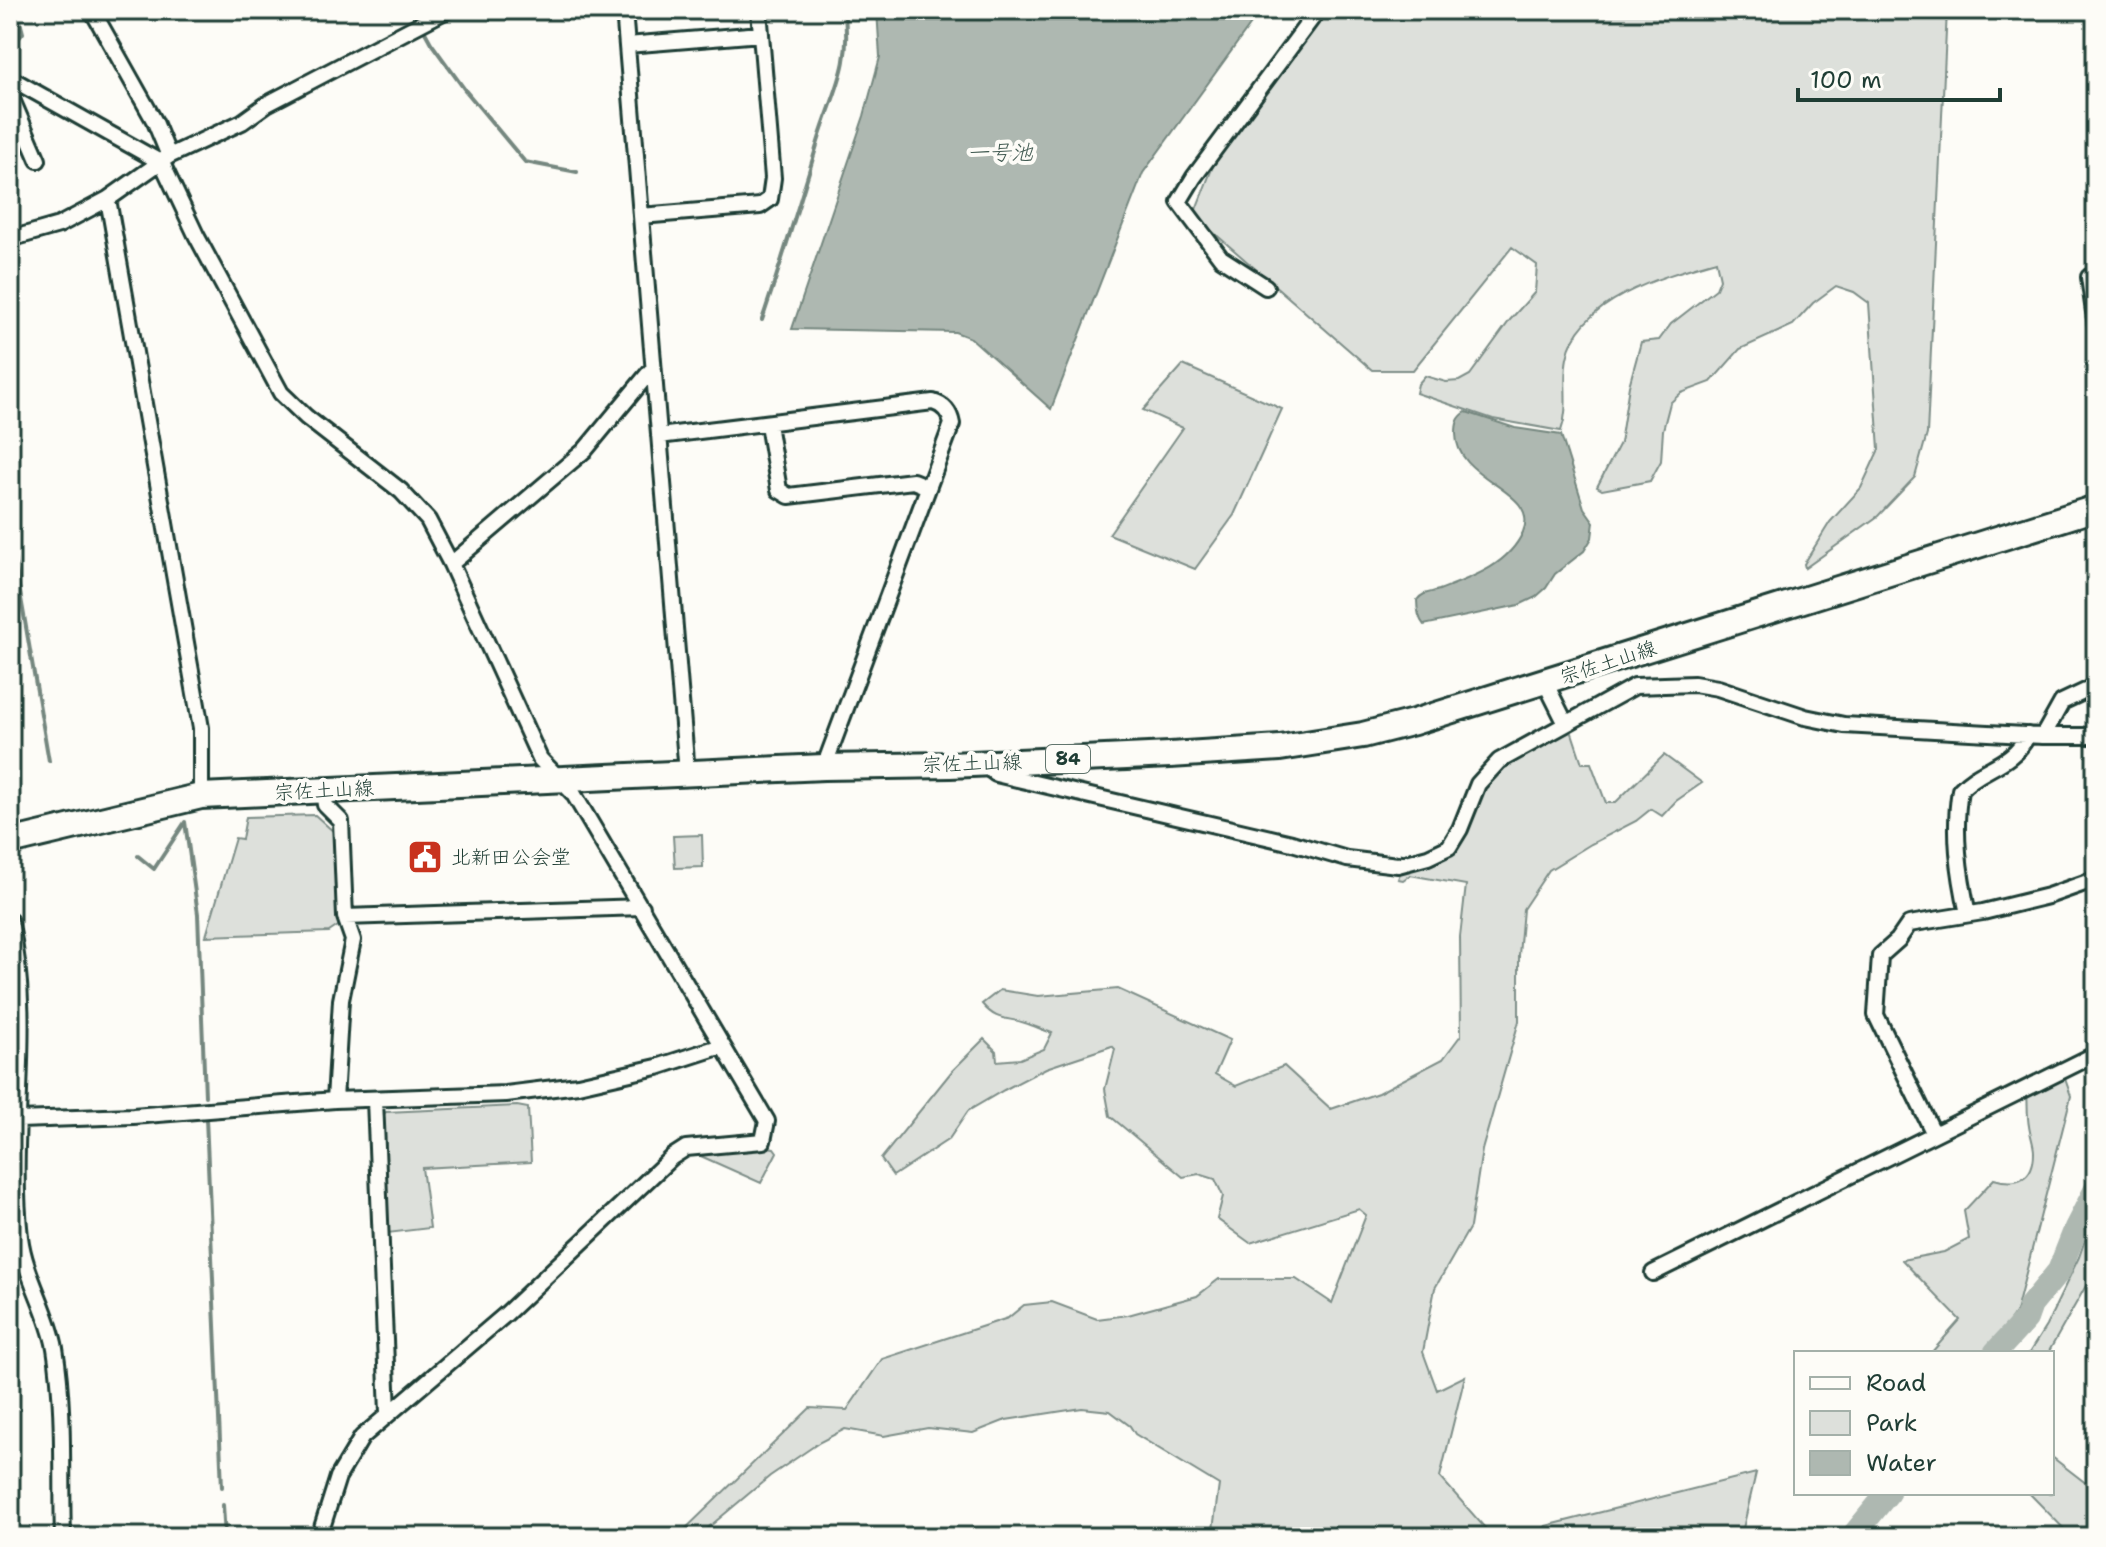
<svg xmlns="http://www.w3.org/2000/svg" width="2106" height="1547" viewBox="0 0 2106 1547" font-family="'Shantell Sans','Klee One',sans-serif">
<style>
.green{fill:#dde0db;stroke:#7e8e88;stroke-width:2}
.water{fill:#aeb8b1;stroke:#75877f;stroke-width:2}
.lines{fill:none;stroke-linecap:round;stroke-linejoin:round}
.stream{stroke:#75877f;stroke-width:4}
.river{stroke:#aeb8b1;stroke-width:24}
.street-casing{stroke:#1f3d34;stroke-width:20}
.primary-casing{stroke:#1f3d34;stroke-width:30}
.street{stroke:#fdfcf7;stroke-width:14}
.primary{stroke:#fdfcf7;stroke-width:24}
.labels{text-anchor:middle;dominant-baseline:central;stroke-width:8;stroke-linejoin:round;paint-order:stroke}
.shield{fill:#fdfcf7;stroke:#62766e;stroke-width:2}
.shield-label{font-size:18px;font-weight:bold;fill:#1f3d34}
.street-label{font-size:20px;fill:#1f3d34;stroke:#fdfcf7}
.poi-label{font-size:20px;fill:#1f3d34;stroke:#fdfcf7;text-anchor:start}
.water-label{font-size:22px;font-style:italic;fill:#435c53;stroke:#fdfcf7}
</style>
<rect width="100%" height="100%" fill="#fdfcf7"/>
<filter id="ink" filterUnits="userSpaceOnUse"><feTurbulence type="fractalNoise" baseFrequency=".0125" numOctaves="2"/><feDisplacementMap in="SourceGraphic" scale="16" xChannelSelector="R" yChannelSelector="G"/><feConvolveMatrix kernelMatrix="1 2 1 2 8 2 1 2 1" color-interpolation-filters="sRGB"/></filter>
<g filter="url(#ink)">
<path class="green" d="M 1328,10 L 1947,10 L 1927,434 L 1915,477 L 1878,516 L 1805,568 L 1804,564 L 1830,522 L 1861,488 L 1879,449 L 1869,303 L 1854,292 L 1836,286 L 1813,303 L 1793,325 L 1740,349 L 1711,382 L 1681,393 L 1670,403 L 1663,430 L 1661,461 L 1650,481 L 1602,490 L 1597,487 L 1620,443 L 1629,386 L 1641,342 L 1659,340 L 1671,324 L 1716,289 L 1720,279 L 1716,261 C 1667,275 1578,299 1567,358 C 1562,383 1570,407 1561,431 L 1493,419 L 1416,393 L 1418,384 L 1425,376 L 1446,382 L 1459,381 L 1470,375 L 1510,320 L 1535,292 L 1537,265 L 1512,247 L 1413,370 L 1372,370 L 1205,225 L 1195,212 L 1215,161 Z
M 1183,365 L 1282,409 L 1234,515 L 1195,569 L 1109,534 L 1183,428 L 1143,410 Z
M 1569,724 L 1582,763 L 1591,763 L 1606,803 L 1615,803 L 1664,755 L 1702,783 L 1676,801 L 1662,816 L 1651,809 L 1636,821 L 1591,844 L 1549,870 L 1523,909 L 1519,955 L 1519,1021 L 1482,1150 L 1470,1227 L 1435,1288 L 1423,1352 L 1437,1390 L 1465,1376 L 1440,1477 L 1493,1537 L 1212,1537 L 1219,1485 L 1135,1434 L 1130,1426 L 1110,1411 L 1082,1408 L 1006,1420 L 973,1433 L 928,1428 L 884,1436 L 845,1429 L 820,1442 L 770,1476 L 697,1537 L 677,1537 L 810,1408 L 847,1410 L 882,1359 L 1008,1318 L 1024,1305 L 1052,1302 L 1097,1319 L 1128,1315 L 1197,1296 L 1219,1279 L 1296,1279 L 1332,1303 L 1366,1215 L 1359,1209 L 1250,1243 L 1217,1219 L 1223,1196 L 1215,1179 L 1199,1174 L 1183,1177 L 1110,1116 L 1105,1089 L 1115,1049 L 1112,1046 L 1046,1068 L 1004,1090 L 968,1111 L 949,1139 L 893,1176 L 881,1159 L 952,1071 L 984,1039 L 996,1051 L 997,1061 L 1020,1059 L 1044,1049 L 1052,1033 C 1043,1030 1034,1026 1025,1023 C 1007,1017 997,1022 982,1004 L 1000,990 L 1038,996 L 1118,989 L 1230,1040 L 1215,1074 L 1236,1086 L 1284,1066 L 1331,1109 L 1378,1093 L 1443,1059 L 1461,1035 L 1460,937 L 1466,885 L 1410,875 L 1403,880 L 1398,879 L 1402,868 L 1432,860 L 1497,766 Z
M 315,815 L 335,833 L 338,926 L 329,932 L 206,936 L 235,838 L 242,839 L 246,817 Z
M 702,835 L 703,867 L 675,868 L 673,836 Z
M 2064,1076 L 2071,1096 L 2016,1312 L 1988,1353 L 1931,1353 L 1960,1320 L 1902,1260 L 1944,1252 L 1969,1239 L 1964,1211 L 1994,1179 C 2017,1186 2034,1179 2034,1152 C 2034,1144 2030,1135 2029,1126 C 2027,1116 2028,1104 2027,1093 Z
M 517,1106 L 528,1108 L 531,1162 L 422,1168 L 430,1228 L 388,1233 L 382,1116 L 386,1112 Z
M 760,1146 L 774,1148 L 777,1152 L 761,1183 L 694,1153 Z
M 2096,1209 L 2096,1268 L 2048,1353 L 2029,1353 L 2046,1326 L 2079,1257 Z
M 2052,1457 L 2096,1491 L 2096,1537 L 2072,1537 L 2029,1493 L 2052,1493 Z
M 1756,1473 L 1741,1537 L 1535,1537 L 1546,1526 Z"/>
<path class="water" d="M 877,10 L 1261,10 L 1143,173 L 1051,409 L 971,338 L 955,332 L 792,329 L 864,116 L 880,57 Z
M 1466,412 L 1515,428 L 1561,435 L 1584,508 L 1594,522 L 1592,538 L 1584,551 L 1555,574 L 1546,588 L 1536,597 L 1519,605 L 1424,625 C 1418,618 1417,609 1417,600 C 1423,592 1430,593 1439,590 C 1470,578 1508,566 1523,532 C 1541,489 1455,482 1456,433 C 1456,423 1458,417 1466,412 Z"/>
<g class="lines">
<path class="stream" d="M 413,10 L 431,43 L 465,90 L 525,162 L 577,172
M 10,49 L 23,33 L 17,10
M 762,320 C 782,261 800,201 818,142 C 833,92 853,65 844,10
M 10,534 L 49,761
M 138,856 L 154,869 L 185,822 L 198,914 L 205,1096
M 206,1118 L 222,1487
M 223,1505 L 225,1537"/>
<path class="river" d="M 1995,1353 L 2026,1319 L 2031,1305 L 2059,1271 L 2076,1228 L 2096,1189
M 1852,1537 L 1888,1493"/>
<g class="street-casing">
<path id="street" d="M 92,10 L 155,122 L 169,156
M 624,10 L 687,773
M 627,45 L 761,34
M 10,78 L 162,163 L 196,235 L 281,393 L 306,417 L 401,491 L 428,520 L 451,564 L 540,759 L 573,793 L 767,1121 L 763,1141 L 686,1148 L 672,1157 L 506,1314 L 362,1437 L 338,1477 L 319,1537
M 10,95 L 38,160
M 108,199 L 201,728 L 201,796
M 641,216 L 760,206 L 770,199 L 773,178 L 759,10
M 10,239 L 59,225 L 108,199 L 169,156 L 242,122 L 267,104 L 447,10
M 2096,276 L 2089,277 L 2096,326
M 1266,287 L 1221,258 L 1179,202 L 1194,177 L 1318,10
M 768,424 L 779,490 L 789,496 L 913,481 L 928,487
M 659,436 L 933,402 C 944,405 950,413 952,424 L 824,767
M 451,564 L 585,450 L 653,368
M 1545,682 L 1565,722
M 2043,736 L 2062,702 L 2096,686
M 984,765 L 996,774 L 1292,843 L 1347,859 L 1398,865 L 1428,857 L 1449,847 L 1460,829 L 1478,784 L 1499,761 L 1635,686 L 1694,684 L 1718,688 L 1805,717 L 1844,725 L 2043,736 L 2096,736
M 323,790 L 325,805 L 341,821 L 345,917 L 353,940 L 341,1000 L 335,1100
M 1968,914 C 1959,873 1953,832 1960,790 C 1981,767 2011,767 2028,735
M 345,917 L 642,907
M 10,921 C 34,1025 8,1132 20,1237 C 25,1276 48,1310 55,1348 C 65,1410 61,1475 63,1537
M 375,1100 L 388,1412
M 19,1120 L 133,1116 L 335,1100 L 506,1094 L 578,1085 L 657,1067 L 722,1046
M 1934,1134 L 1876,1015 L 1880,956 L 1898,940 L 1909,924 L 1983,912 L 2048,896 L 2096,879
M 1653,1273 L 2096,1054"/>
</g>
<g class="primary-casing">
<path id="primary" d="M 10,842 L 201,796 L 824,767 L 950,765 L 1170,755 L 1280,748 L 1363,735 L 1414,722 L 2096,508"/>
</g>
<use href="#street" class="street"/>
<use href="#primary" class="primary"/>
</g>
</g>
<defs>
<g id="civic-square" transform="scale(1.8)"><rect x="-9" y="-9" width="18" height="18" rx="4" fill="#c8321e" stroke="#fdfcf7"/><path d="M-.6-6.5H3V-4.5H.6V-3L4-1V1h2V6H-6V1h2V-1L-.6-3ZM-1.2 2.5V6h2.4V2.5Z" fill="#fff"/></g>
</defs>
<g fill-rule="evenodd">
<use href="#civic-square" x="425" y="857"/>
</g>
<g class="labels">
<rect class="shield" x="1046" y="745" width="44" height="28" rx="6"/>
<g class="shield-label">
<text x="1068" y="759">84</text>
</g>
<g class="street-label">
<text transform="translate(1608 662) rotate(-18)">宗佐土山線</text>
<text transform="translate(972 763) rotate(-2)">宗佐土山線</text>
<text transform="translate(324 790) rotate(-3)">宗佐土山線</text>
</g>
<g class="poi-label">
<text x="451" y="857">北新田公会堂</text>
</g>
<g class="water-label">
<text x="1000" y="152">一号池</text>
</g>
</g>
<rect width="2106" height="1547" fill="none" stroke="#fdfcf7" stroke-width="40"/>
<rect x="20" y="20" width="2066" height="1507" fill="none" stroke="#1f3d34" stroke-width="3" filter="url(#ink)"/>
<rect x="1794" y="1351" width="260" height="144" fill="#fdfcf7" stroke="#a4b0a9" stroke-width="2"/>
<rect x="1810" y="1377" width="40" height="12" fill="#fdfcf7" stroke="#a4b0a9" stroke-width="2"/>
<text x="1866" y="1391" font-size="24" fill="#1f3d34">Road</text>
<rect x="1810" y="1411" width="40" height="24" fill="#dde0db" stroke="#a4b0a9" stroke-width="2"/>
<text x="1866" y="1431" font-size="24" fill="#1f3d34">Park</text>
<rect x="1810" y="1451" width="40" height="24" fill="#aeb8b1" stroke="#a4b0a9" stroke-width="2"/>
<text x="1866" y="1471" font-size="24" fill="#1f3d34">Water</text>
<path d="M1798 88v12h202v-12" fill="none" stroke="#1f3d34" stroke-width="4"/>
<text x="1810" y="88" font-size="24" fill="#1f3d34" stroke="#fdfcf7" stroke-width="6" paint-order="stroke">100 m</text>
</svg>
